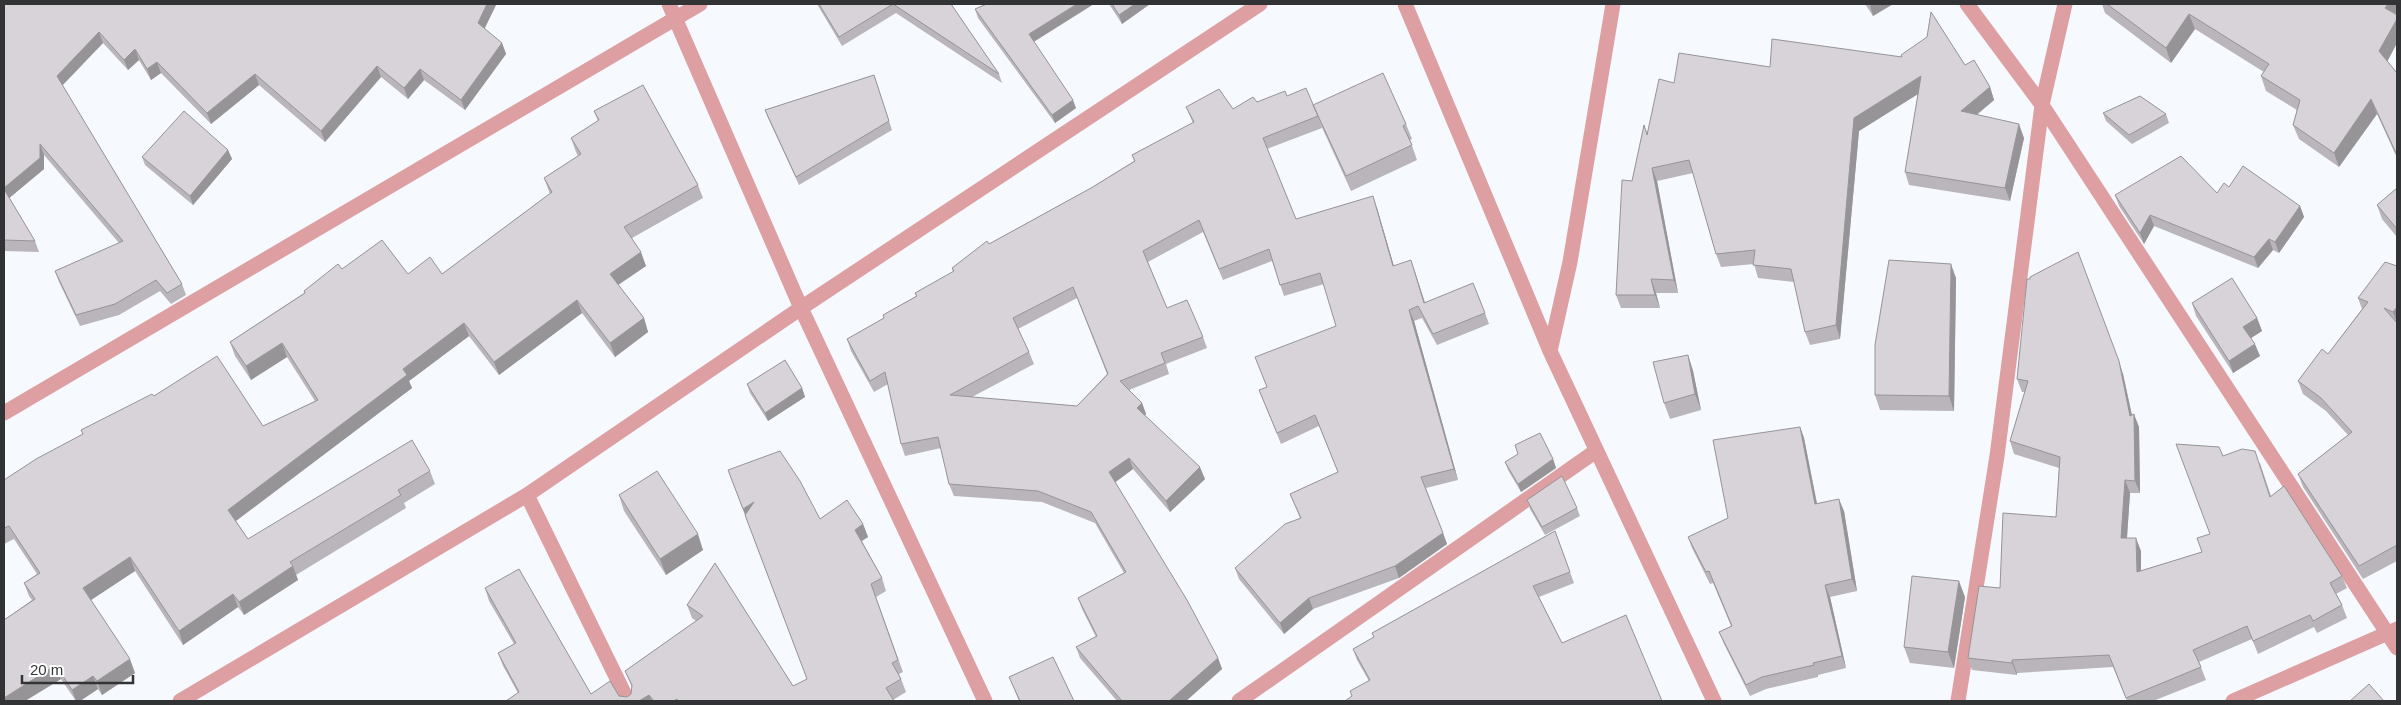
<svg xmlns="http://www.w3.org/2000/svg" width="2401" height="705" viewBox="0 0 2401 705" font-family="Helvetica,sans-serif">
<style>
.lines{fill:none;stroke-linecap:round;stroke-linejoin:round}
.minor{stroke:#dd9fa2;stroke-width:15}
.wall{fill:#b9b5ba;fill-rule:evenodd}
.shaded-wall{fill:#969497}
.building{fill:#d7d3d8;stroke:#969497;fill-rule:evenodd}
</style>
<rect width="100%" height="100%" fill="#f6faff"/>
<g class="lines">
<path class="minor" d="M 669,4 L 801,308 L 985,701
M 1405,4 L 1550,351 L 1714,701
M 1967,4 L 2042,105 L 2397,648
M 1550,351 L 1570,262 L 1613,4
M 4,413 L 700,4
M 527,495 L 628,701
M 180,701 L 527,495 L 801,308 L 1260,4
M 1239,701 L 1596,451
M 1958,701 L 1997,456 L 2042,105 L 2065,4
M 2233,701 L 2397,629"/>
</g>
<path class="wall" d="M 4,4 L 496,4 L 496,5 L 484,29 L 502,43 L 506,54 L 465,110 L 424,80 L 408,99 L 381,77 L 325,142 L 259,85 L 211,124 L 161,73 L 151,80 L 139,60 L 128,70 L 103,43 L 62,85 L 182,284 L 186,295 L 171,304 L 160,291 L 119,315 L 80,326 L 59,282 L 55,271 L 119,243 L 44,155 L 44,169 L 9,198 L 35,241 L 39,252 L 4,251 Z
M 817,4 L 951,4 L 999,74 L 1002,83 L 896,13 L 842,46 Z
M 1109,4 L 1150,4 L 1122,24 Z
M 1865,4 L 1893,4 L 1873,16 Z
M 2102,4 L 2397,4 L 2397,43 L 2387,61 L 2397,73 L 2397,158 L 2377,114 L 2339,167 L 2299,139 L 2293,125 L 2297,110 L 2266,91 L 2261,76 L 2264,72 L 2195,29 L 2171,63 L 2105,13 Z
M 975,9 L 1033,42 L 1076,108 L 1055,123 L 978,18 Z
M 1901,55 L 1965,65 L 1990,87 L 1994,100 L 1977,114 L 2024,138 L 2010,201 L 1909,185 L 1905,172 L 1918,94 L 1859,131 L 1840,339 L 1810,345 L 1805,332 L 1794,282 L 1758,278 L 1754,264 L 1721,267 L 1716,254 L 1693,173 L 1657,181 L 1678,293 L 1656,293 L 1660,308 L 1621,308 L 1616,295 L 1632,181 L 1644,125 L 1647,133 L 1674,83 L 1770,67 L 1902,57 Z
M 874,75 L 892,130 L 799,185 L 768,118 L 765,110 Z
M 1287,96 L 1317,114 L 1313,105 L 1406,124 L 1412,139 L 1410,140 L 1417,160 L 1351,191 L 1319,121 L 1322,128 L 1267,149 L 1296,219 L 1377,208 L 1394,266 L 1415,272 L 1425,302 L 1485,313 L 1489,324 L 1437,345 L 1422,318 L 1414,321 L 1458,480 L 1426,488 L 1447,544 L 1399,578 L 1313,609 L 1284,634 L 1239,579 L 1235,568 L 1300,518 L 1290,494 L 1338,472 L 1319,426 L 1281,444 L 1259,390 L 1267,387 L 1336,326 L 1324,284 L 1284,296 L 1272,261 L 1223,280 L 1203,232 L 1148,262 L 1167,308 L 1203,337 L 1207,348 L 1166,364 L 1169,374 L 1129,390 L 1142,403 L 1146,414 L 1145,416 L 1205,479 L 1170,512 L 1133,469 L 1115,482 L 1218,658 L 1222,669 L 1186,701 L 1117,701 L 1080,658 L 1076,647 L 1096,637 L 1082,609 L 1078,598 L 1124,573 L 1095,523 L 1042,502 L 954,496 L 949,484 L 941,448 L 905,456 L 901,444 L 888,384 L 874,392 L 851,351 L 847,339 L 884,318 L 883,315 L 916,296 L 915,293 L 953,272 L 952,268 L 989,244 L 1091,188 L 1134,161 L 1132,155 L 1193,123 L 1186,107 L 1233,109 L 1257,102 ZM 1077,298 L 1107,374 L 1077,406 L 972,397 L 1034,364 L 1029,352 L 1018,329 Z
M 594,111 L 698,185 L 703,198 L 632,238 L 646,266 L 618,285 L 644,318 L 648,332 L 615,357 L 582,313 L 499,375 L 469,336 L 409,381 L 412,388 L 236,521 L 248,539 L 430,471 L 435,484 L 404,503 L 406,508 L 296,575 L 298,580 L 244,615 L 238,607 L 183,645 L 135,571 L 91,600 L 135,673 L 102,695 L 98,689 L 80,701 L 76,701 L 61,679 L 25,701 L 4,701 L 4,620 L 32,600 L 29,596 L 24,583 L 37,574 L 14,539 L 4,544 L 4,480 L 83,435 L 81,430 L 154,396 L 263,426 L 315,401 L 287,357 L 251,380 L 235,356 L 230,342 L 304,293 L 304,291 L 342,269 L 408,274 L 442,274 L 550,194 L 544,178 L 578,156 L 576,152 L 571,138 L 598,121 Z
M 2103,113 L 2166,114 L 2169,123 L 2132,144 L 2106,121 Z
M 228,150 L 232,159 L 193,205 L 145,165 L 142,157 Z
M 2229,187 L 2300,206 L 2304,217 L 2279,253 L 2273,250 L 2258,268 L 2154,226 L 2144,244 L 2119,206 L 2115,195 L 2217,193 Z
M 2397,188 L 2397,237 L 2382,219 L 2377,205 Z
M 2397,266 L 2397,561 L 2363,579 L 2303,487 L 2298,474 L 2348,435 L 2326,411 L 2303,394 L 2298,381 L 2328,354 L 2362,309 L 2358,298 Z
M 1956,278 L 1954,411 L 1880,410 L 1875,395 Z
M 2192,303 L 2257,318 L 2262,331 L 2251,338 L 2260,356 L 2233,373 L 2196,316 Z
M 1688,355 L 1693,371 L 1701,410 L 1670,419 L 1664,403 Z
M 2123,374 L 2132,415 L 2139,427 L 2140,493 L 2130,493 L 2127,538 L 2141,551 L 2141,571 L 2202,552 L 2210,534 L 2223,456 L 2260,463 L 2271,496 L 2342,576 L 2347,588 L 2336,594 L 2342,605 L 2347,618 L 2317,633 L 2314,627 L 2258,654 L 2252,639 L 2199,662 L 2206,680 L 2153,701 L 2127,701 L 2113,667 L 2017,673 L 2017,675 L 1972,670 L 1968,658 L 2000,588 L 2056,517 L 2059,468 L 2014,454 L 2010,441 L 2025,392 L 2022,392 L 2017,379 Z
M 747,384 L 802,388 L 805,397 L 768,421 L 750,393 Z
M 1800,427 L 1804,438 L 1817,503 L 1844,511 L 1857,591 L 1830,597 L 1846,668 L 1818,675 L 1818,677 L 1766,689 L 1750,696 L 1724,644 L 1719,632 L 1731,626 L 1713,583 L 1710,584 L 1692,548 L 1688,537 L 1728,518 Z
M 1553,459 L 1556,468 L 1521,492 L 1508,470 L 1505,462 Z
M 728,470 L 820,519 L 863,524 L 868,537 L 862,541 L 882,578 L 886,591 L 876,597 L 903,672 L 899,674 L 901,679 L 906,692 L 893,700 L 894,701 L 506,701 L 518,693 L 503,666 L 498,653 L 514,644 L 489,601 L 485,588 L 591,694 L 627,697 L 631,694 L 632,687 L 625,671 L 696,621 L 692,618 L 687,605 L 715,563 L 793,686 L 807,679 Z
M 619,495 L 703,550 L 666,575 L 624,511 Z
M 1527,500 L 1577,508 L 1580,516 L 1545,535 L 1530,509 Z
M 1555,531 L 1574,583 L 1539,597 L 1562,643 L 1662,701 L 1352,696 L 1350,691 L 1369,681 L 1357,660 L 1353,649 L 1374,637 L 1372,633 Z
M 1965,597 L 1954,668 L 1910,663 L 1904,647 Z
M 1009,677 L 1074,701 L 1019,701 Z"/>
<path class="shaded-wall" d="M 487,4 L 496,4 L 496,5 L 482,34 L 478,23 Z
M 1077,4 L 1094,4 L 1032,43 L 1029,34 Z
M 1135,4 L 1150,4 L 1122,24 L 1119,15 Z
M 1873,4 L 1893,4 L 1873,16 L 1870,6 Z
M 2388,4 L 2397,4 L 2397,14 L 2385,8 Z
M 2189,14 L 2195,29 L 2171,63 L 2166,48 Z
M 2397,19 L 2397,43 L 2385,66 L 2379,51 Z
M 99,32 L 103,43 L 61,87 L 57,76 Z
M 502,43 L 506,54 L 465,110 L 461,100 Z
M 135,49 L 139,60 L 128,70 L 124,60 Z
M 157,62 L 161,73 L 151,80 L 147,69 Z
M 377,66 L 381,77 L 325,142 L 321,131 Z
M 420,69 L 424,80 L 408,99 L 404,88 Z
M 255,74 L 259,85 L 211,124 L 207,113 Z
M 1921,76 L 1926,89 L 1859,131 L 1840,339 L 1836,325 L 1854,118 Z
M 1990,87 L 1994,100 L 1966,124 L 1961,111 Z
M 2371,99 L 2377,114 L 2339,167 L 2334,153 Z
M 1073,100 L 1076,108 L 1055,123 L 1052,115 Z
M 2019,124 L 2024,138 L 2010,201 L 2005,188 Z
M 40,144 L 44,155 L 44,169 L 7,200 L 4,188 Z
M 228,150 L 232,159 L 193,205 L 190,196 Z
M 1652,168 L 1657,181 L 1678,293 L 1674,280 Z
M 1373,196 L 1377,208 L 1397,277 L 1393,266 Z
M 2300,206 L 2304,217 L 2279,253 L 2275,242 Z
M 2150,215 L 2154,226 L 2144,244 L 2140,233 Z
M 2269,239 L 2273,250 L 2258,268 L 2254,257 Z
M 641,252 L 646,266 L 615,287 L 610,274 Z
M 1411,260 L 1415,272 L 1428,314 L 1424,303 Z
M 1951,264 L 1956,278 L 1954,411 L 1949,396 Z
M 1651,279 L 1656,293 L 1660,308 L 1655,295 Z
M 577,300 L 582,313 L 499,375 L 494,362 Z
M 2397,307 L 2397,323 L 2393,312 Z
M 1409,310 L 1414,321 L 1458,480 L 1454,469 Z
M 644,318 L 648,332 L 615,357 L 610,343 Z
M 2257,318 L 2262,331 L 2248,340 L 2243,327 Z
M 464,323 L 469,336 L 409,381 L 412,388 L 233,523 L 228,510 L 403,369 Z
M 282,343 L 287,357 L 251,380 L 246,366 Z
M 2255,344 L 2260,356 L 2233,373 L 2229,361 Z
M 1688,355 L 1693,371 L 1701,410 L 1695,394 Z
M 2119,361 L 2123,374 L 2134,425 L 2134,414 L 2139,427 L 2140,493 L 2135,481 L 2130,416 Z
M 802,388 L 805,397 L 768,421 L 765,413 Z
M 1142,403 L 1146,414 L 1142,420 L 1137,408 Z
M 1800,427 L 1804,438 L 1819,515 L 1815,504 Z
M 1129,458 L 1133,469 L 1113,484 L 1109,472 Z
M 1553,459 L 1556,468 L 1521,492 L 1518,484 Z
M 1200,467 L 1205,479 L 1170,512 L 1166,501 Z
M 2125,480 L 2130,493 L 2126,551 L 2121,538 Z
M 1839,499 L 1844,511 L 1857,591 L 1852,579 Z
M 754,502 L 748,522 L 743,509 Z
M 863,524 L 868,537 L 860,542 L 855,530 Z
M 1443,533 L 1447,544 L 1399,578 L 1395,566 Z
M 698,534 L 703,550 L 666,575 L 660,559 Z
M 2136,538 L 2141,551 L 2141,585 L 2137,572 Z
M 130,557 L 135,571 L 88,602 L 83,588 Z
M 293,566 L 298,580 L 244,615 L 239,602 Z
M 1959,581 L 1965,597 L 1954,668 L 1948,652 Z
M 1825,585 L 1830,597 L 1846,668 L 1842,656 Z
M 233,594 L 238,607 L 183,645 L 179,631 Z
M 1309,598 L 1313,609 L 1284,634 L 1280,623 Z
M 1218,658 L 1222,669 L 1186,701 L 1169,701 Z
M 130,659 L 135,673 L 102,695 L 97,681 Z
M 2012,660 L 2017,673 L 2017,675 L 2012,663 Z
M 56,665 L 61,679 L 25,701 L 5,701 L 4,698 Z
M 93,676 L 98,689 L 80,701 L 76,701 L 72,690 Z
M 649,695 L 652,701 L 639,701 Z"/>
<path class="building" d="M 4,4 L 487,4 L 478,23 L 502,43 L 461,100 L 420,69 L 404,88 L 377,66 L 321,131 L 255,74 L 207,113 L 157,62 L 147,69 L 135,49 L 124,60 L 99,32 L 57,76 L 182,284 L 167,293 L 156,280 L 115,304 L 76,315 L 55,271 L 123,241 L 40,144 L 40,158 L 4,188 Z
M 819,4 L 951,4 L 999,74 L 893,4 L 839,37 Z
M 987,4 L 1077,4 L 1029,34 L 1073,100 L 1052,115 L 975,9 Z
M 1112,4 L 1135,4 L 1119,15 Z
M 2107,4 L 2388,4 L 2385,8 L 2397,15 L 2397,19 L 2379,51 L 2397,73 L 2397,155 L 2371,99 L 2334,153 L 2293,125 L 2300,100 L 2261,76 L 2269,64 L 2189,14 L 2166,48 Z
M 1931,12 L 1965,65 L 1974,60 L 1990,87 L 1961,111 L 2019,124 L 2005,188 L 1905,172 L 1921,76 L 1854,118 L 1836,325 L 1805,332 L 1791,269 L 1753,265 L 1755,250 L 1716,254 L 1689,160 L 1652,168 L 1674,280 L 1651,279 L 1655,295 L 1616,295 L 1622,180 L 1632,181 L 1644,125 L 1647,135 L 1659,79 L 1674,83 L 1679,53 L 1770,67 L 1772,39 L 1902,57 L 1901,55 L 1927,37 Z
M 1383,73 L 1406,124 L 1403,126 L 1412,145 L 1346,176 L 1313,105 Z
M 874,75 L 889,121 L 796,177 L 765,110 Z
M 643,85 L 698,185 L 624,227 L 641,252 L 610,274 L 644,318 L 610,343 L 577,300 L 494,362 L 464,323 L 403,369 L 407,375 L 228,510 L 248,539 L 412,440 L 430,471 L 398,490 L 401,495 L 290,562 L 293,566 L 239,602 L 233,594 L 179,631 L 130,557 L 83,588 L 130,659 L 97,681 L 93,676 L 72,690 L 56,665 L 4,698 L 4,620 L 35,599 L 24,583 L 40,573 L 9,526 L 4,528 L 4,480 L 36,459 L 83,434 L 81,430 L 152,394 L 154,396 L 217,356 L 263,426 L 318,400 L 282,343 L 246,366 L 230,342 L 305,293 L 304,291 L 338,264 L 342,269 L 382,240 L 408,274 L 430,257 L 442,274 L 552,192 L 544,178 L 581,154 L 571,138 L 599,120 L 594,111 Z
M 1306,88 L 1318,116 L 1263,138 L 1296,219 L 1373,196 L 1393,266 L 1411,260 L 1424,303 L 1473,283 L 1485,313 L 1433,334 L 1418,306 L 1409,310 L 1454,469 L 1421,477 L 1443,533 L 1395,566 L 1309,598 L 1280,623 L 1235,568 L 1285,524 L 1301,518 L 1290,494 L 1338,472 L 1315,415 L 1277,433 L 1259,390 L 1267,387 L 1255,357 L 1336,326 L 1320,273 L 1280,285 L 1269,249 L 1219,269 L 1199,220 L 1143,251 L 1167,308 L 1187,300 L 1203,337 L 1161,353 L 1165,363 L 1120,381 L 1142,403 L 1137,408 L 1200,467 L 1166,501 L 1129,458 L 1109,472 L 1187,600 L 1218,658 L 1169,701 L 1122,701 L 1076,647 L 1097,636 L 1078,598 L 1126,572 L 1091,512 L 1038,491 L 949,484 L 938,437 L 901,444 L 885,372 L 870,381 L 847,339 L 884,318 L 883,315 L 917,296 L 915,293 L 954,271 L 952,268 L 987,241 L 989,244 L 1091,188 L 1135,161 L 1132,155 L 1194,122 L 1186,107 L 1219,89 L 1233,109 L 1253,97 L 1257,102 L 1285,91 L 1287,96 ZM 1073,287 L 1108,374 L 1077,406 L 950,395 L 1029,352 L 1013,318 Z
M 2140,96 L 2166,114 L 2129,135 L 2103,113 Z
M 184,111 L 228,150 L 190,196 L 142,157 Z
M 2181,156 L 2217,193 L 2224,183 L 2229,187 L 2243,166 L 2300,206 L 2275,242 L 2269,239 L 2254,257 L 2150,215 L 2140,233 L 2115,195 Z
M 2397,188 L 2397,229 L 2377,205 Z
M 4,189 L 35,241 L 4,240 Z
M 2078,252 L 2119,361 L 2130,416 L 2134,414 L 2135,481 L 2125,480 L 2121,538 L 2136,538 L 2137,572 L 2202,552 L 2197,538 L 2210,534 L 2176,444 L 2219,447 L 2223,456 L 2242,449 L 2255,451 L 2270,497 L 2284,486 L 2342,576 L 2330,583 L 2342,605 L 2313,621 L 2310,615 L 2253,641 L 2247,626 L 2193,650 L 2201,667 L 2126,698 L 2109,655 L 2012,660 L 2012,663 L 1968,658 L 1979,586 L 2000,588 L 2003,513 L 2056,517 L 2060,457 L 2010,441 L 2028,381 L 2017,379 L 2027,279 L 2030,279 L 2030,277 Z
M 1889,260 L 1951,264 L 1949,396 L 1875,395 L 1875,345 Z
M 2385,262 L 2397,266 L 2397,307 L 2393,312 L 2384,308 L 2397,323 L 2397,545 L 2359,566 L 2298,474 L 2352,432 L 2321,398 L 2298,381 L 2322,349 L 2328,354 L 2368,302 L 2358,298 Z
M 2232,278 L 2257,318 L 2243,327 L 2255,344 L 2229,361 L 2192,303 Z
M 1688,355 L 1695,394 L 1664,403 L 1653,362 Z
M 785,360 L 802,388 L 765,413 L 747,384 Z
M 1800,427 L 1815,504 L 1839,499 L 1852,579 L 1825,585 L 1842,656 L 1813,663 L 1814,665 L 1762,677 L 1746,685 L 1719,632 L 1732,626 L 1709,571 L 1706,572 L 1688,537 L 1728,518 L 1713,440 Z
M 1540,433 L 1553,459 L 1518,484 L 1505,462 L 1518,454 L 1515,445 Z
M 780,451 L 800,481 L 820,519 L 847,500 L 863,524 L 855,530 L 882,578 L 871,584 L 898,660 L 892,663 L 901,679 L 886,688 L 894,701 L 678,701 L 677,699 L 674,701 L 654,701 L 649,695 L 639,701 L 506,701 L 519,692 L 498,653 L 516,643 L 485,588 L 519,569 L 591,694 L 610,681 L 619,696 L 627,697 L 631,694 L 632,685 L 625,671 L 703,616 L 687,605 L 715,563 L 793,686 L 807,679 L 745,515 L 754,502 L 743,509 L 728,470 Z
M 657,471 L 698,534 L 660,559 L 619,495 Z
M 1562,476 L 1577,508 L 1542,527 L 1527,500 Z
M 1555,531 L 1570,572 L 1533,586 L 1562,643 L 1626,615 L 1662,701 L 1345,701 L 1352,696 L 1350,691 L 1370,680 L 1353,649 L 1374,637 L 1372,633 Z
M 1912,576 L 1959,581 L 1948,652 L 1904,647 Z
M 1053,657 L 1074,701 L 1020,701 L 1009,677 Z
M 2369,684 L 2384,701 L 2350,701 Z"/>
<rect width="2401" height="705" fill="none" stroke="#323335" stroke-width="10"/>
<path d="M22 675v8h111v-8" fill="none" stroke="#323335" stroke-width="2.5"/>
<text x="30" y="675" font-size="15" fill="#323335" stroke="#ffffff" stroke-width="4" paint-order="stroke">20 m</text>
</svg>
